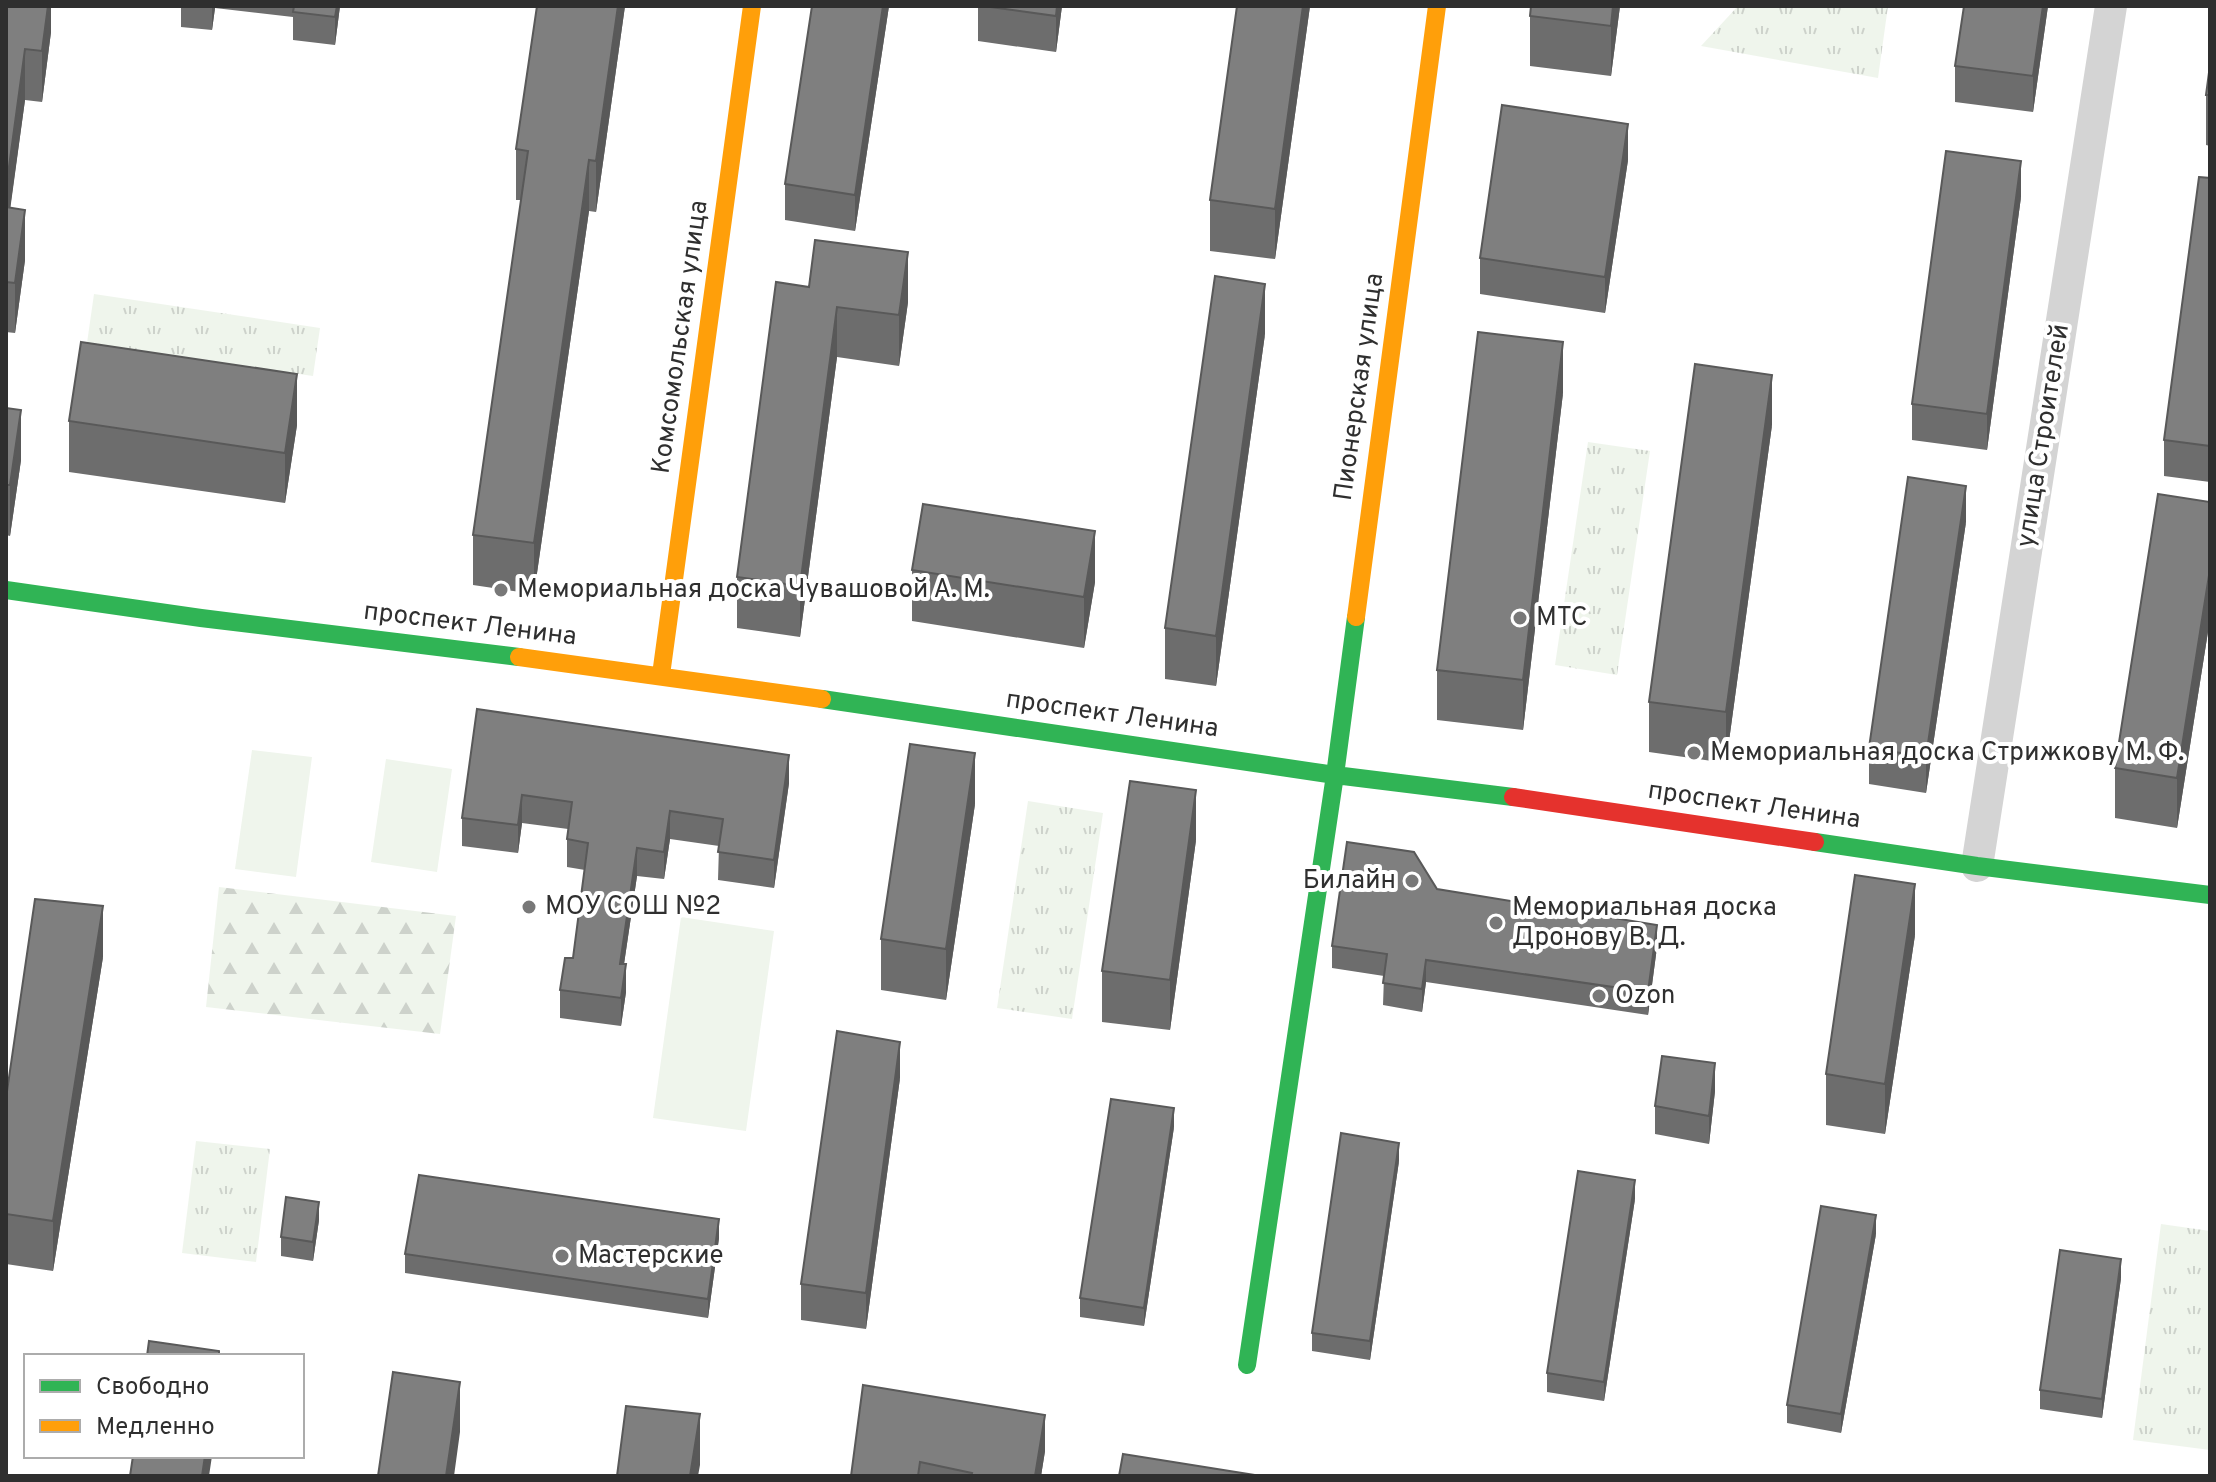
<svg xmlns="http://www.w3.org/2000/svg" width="2216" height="1482" viewBox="0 0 2216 1482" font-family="Overpass,sans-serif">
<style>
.green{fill:#eff5ec}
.forest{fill:url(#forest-firs)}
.park{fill:url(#park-tufts)}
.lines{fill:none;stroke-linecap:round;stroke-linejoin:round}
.street{stroke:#d4d4d4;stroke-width:32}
.fast{stroke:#30b455;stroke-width:18}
.slow{stroke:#ff9f0a;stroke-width:18}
.jam{stroke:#e5322d;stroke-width:18}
.wall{fill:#6d6d6d}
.shaded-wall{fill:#595959}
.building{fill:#7f7f7f;stroke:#595959;stroke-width:2}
.poi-dot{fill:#787878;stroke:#fff;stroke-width:3}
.labels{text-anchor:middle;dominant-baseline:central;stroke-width:8;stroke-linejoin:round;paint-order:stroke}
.street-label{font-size:26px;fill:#2f2f2f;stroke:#fff}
.poi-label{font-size:26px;fill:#2f2f2f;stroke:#fff;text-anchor:start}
</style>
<defs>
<pattern id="forest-firs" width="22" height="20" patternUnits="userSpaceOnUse" patternTransform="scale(2)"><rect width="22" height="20" fill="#eff5ec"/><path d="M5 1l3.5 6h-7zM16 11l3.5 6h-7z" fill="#cdd2cb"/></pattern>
<pattern id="park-tufts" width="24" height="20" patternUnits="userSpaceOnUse" patternTransform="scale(2)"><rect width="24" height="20" fill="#eff5ec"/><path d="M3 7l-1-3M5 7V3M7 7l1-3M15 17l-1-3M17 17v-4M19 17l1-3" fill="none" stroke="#cdd2cb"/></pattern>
</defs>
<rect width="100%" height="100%" fill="#fff"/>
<path class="green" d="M 252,750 L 312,757 L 296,877 L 235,869 Z
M 386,759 L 452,769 L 437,872 L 371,862 Z
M 681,917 L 774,931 L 746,1131 L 653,1118 Z"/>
<path class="forest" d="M 219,887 L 456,916 L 440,1034 L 206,1007 Z"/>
<path class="park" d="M 1738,6 L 1888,6 L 1878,78 L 1701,46 Z
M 94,294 L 320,328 L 313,376 L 87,343 Z
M 1588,442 L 1650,451 L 1617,675 L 1555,665 Z
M 1028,801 L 1103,813 L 1072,1019 L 997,1008 Z
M 196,1141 L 270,1149 L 256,1262 L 182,1253 Z
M 2161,1224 L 2210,1231 L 2210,1450 L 2133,1440 Z"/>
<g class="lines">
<path class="street" d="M 1977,866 L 2111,6"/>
<path class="fast" d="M 6,590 L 201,618 L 519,657
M 822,699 L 1335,775 L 1513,797
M 1815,842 L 1977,866 L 2210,895
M 1247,1365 L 1335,775 L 1356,617"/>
<path class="slow" d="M 1356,617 L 1437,6
M 519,657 L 822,699
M 661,675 L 752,6"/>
<path class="jam" d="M 1513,797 L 1815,842"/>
</g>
<path class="wall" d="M 6,6 L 51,6 L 51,32 L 42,102 L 25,100 L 10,208 L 25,260 L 15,333 L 6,332 Z
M 181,6 L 340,6 L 335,45 L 293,40 L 293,17 L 215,8 L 212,30 L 181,27 Z
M 537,6 L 625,6 L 596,212 L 589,211 L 534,594 L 473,585 L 473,535 L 521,200 L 516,200 L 516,149 Z
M 812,6 L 889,6 L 855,231 L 785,220 L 785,184 Z
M 978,6 L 1062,6 L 1056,52 L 978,41 Z
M 1237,6 L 1310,6 L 1275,259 L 1210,251 L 1210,200 Z
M 1620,6 L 1611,76 L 1530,66 L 1530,16 Z
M 2048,6 L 2033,112 L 1955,102 L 1955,66 Z
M 2210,65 L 2210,146 L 2206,145 L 2206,95 Z
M 1628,160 L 1605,313 L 1480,294 L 1480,258 Z
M 2210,178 L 2210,482 L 2164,476 L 2164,440 Z
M 2021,197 L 1987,450 L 1912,440 L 1912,404 Z
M 776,282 L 908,302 L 899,366 L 837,357 L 800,637 L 737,628 L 737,577 Z
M 1265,334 L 1216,686 L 1165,679 L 1165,628 Z
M 1563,393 L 1523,730 L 1437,720 L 1437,670 Z
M 6,408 L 21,460 L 10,536 L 6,535 Z
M 69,421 L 297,425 L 285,503 L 69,472 Z
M 1772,425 L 1726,763 L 1649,752 L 1649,702 Z
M 2210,502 L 2210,619 L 2177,828 L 2115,818 L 2115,768 Z
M 1966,522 L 1926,793 L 1869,784 L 1869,748 Z
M 912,570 L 1095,582 L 1084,648 L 912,621 Z
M 477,709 L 789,783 L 774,888 L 718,880 L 719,846 L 670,839 L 664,879 L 637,876 L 624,964 L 626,992 L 621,1026 L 560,1018 L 560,990 L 573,958 L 585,870 L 567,867 L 567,839 L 568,829 L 522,823 L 518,853 L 462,846 L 462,818 Z
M 975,804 L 946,1000 L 881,990 L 881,939 Z
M 1196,840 L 1170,1030 L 1102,1022 L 1102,971 Z
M 1437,889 L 1657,947 L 1648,1015 L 1426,982 L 1422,1012 L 1383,1005 L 1384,976 L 1332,968 L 1332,946 Z
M 1915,935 L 1885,1134 L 1826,1125 L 1826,1074 Z
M 103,957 L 53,1271 L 6,1264 L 6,1098 Z
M 900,1078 L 866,1329 L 801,1320 L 801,1284 Z
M 1715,1091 L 1709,1144 L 1655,1134 L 1655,1106 Z
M 1174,1127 L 1144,1326 L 1080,1317 L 1080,1298 Z
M 1399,1161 L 1370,1360 L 1312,1351 L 1312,1333 Z
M 1635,1199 L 1604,1401 L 1547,1392 L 1547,1373 Z
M 319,1220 L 313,1261 L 281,1256 L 281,1237 Z
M 1876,1234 L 1841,1433 L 1787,1423 L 1787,1405 Z
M 719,1238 L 708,1318 L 405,1273 L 405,1254 Z
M 2121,1278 L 2102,1418 L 2040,1409 L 2040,1390 Z
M 863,1385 L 1045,1451 L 1041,1476 L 851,1476 Z"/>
<path class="shaded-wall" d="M 48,6 L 51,6 L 51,32 L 42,102 L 42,51 Z
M 212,6 L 215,6 L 215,8 L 212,30 Z
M 337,6 L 340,6 L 335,45 L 335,17 Z
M 618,6 L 625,6 L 596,212 L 596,161 Z
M 883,6 L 889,6 L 855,231 L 855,195 Z
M 1057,6 L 1062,6 L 1056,52 L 1056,16 Z
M 1303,6 L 1310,6 L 1275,259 L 1275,209 Z
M 1613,6 L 1620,6 L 1611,76 L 1611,26 Z
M 2043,6 L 2048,6 L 2033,112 L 2033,76 Z
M 25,49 L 25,100 L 6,240 L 6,189 Z
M 1628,124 L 1628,160 L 1605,313 L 1605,277 Z
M 589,160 L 589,211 L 534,594 L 534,543 Z
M 2021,161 L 2021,197 L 1987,450 L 1987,414 Z
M 25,210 L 25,260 L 15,333 L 15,283 Z
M 908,252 L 908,302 L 899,366 L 899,315 Z
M 1265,284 L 1265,334 L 1216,686 L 1216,636 Z
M 837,307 L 837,357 L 800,637 L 800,586 Z
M 1563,342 L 1563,393 L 1523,730 L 1523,680 Z
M 297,374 L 297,425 L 285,503 L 285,453 Z
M 1772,375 L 1772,425 L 1726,763 L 1726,712 Z
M 21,410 L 21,460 L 10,536 L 10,485 Z
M 1966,486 L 1966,522 L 1926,793 L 1926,757 Z
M 1095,531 L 1095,582 L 1084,648 L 1084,597 Z
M 2210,569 L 2210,619 L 2177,828 L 2177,778 Z
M 975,753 L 975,804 L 946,1000 L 946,949 Z
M 789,755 L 789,783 L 774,888 L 774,860 Z
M 1196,790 L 1196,840 L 1170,1030 L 1170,980 Z
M 522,795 L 522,823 L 518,853 L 518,825 Z
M 670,811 L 670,839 L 664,879 L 664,852 Z
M 637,848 L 637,876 L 620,991 L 620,964 Z
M 1915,884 L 1915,935 L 1885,1134 L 1885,1084 Z
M 103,906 L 103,957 L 53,1271 L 53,1221 Z
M 1657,925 L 1657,947 L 1648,1015 L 1648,992 Z
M 1426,960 L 1426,982 L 1422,1012 L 1422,989 Z
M 626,964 L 626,992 L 621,1026 L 621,998 Z
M 900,1042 L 900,1078 L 866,1329 L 866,1293 Z
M 1715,1063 L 1715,1091 L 1709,1144 L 1709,1116 Z
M 1174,1108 L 1174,1127 L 1144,1326 L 1144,1308 Z
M 1399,1143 L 1399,1161 L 1370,1360 L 1370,1341 Z
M 1635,1180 L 1635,1199 L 1604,1401 L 1604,1382 Z
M 319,1202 L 319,1220 L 313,1261 L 313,1242 Z
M 1876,1215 L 1876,1234 L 1841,1433 L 1841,1414 Z
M 719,1219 L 719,1238 L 708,1318 L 708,1299 Z
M 2121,1259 L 2121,1278 L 2102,1418 L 2102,1399 Z
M 460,1382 L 460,1432 L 454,1476 L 446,1476 Z
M 700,1414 L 700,1465 L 698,1476 L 690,1476 Z
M 1045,1415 L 1045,1451 L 1041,1476 L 1035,1476 Z
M 205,1456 L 212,1456 L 209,1476 L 202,1476 Z"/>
<path class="building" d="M 6,6 L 48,6 L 42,51 L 25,49 L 6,189 Z
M 294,6 L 337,6 L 335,17 L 293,12 Z
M 537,6 L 618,6 L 596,161 L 589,160 L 534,543 L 473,535 L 528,151 L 516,149 Z
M 812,6 L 883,6 L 855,195 L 785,184 Z
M 983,6 L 1057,6 L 1056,16 Z
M 1237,6 L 1303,6 L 1275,209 L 1210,200 Z
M 1531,6 L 1613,6 L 1611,26 L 1530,16 Z
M 1964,6 L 2043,6 L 2033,76 L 1955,66 Z
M 2210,65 L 2210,95 L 2206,95 Z
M 1502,105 L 1628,124 L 1605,277 L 1480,258 Z
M 1946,151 L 2021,161 L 1987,414 L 1912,404 Z
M 2199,177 L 2210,178 L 2210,446 L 2164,440 Z
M 6,207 L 25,210 L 15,283 L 6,282 Z
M 815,240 L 908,252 L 899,315 L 837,307 L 800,586 L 737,577 L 776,282 L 809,287 Z
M 1215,276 L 1265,284 L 1216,636 L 1165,628 Z
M 1478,332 L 1563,342 L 1523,680 L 1437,670 Z
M 81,342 L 297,374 L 285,453 L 69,421 Z
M 1695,364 L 1772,375 L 1726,712 L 1649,702 Z
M 6,408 L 21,410 L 10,485 L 6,485 Z
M 1908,477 L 1966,486 L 1926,757 L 1869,748 Z
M 2158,494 L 2210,502 L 2210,569 L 2177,778 L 2115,768 Z
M 923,504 L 1095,531 L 1084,597 L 912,570 Z
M 477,709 L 789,755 L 774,860 L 718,852 L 723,819 L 670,811 L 664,852 L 637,848 L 620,964 L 626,964 L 621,998 L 560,990 L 565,958 L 573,958 L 588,843 L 567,839 L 572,802 L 522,795 L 518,825 L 462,818 Z
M 910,744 L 975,753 L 946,949 L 881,939 Z
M 1130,781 L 1196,790 L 1170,980 L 1102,971 Z
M 1347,842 L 1414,852 L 1437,889 L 1657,925 L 1648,992 L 1426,960 L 1422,989 L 1383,983 L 1387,954 L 1332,946 Z
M 1855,875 L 1915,884 L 1885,1084 L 1826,1074 Z
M 35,899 L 103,906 L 53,1221 L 6,1214 L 6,1098 Z
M 837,1031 L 900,1042 L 866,1293 L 801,1284 Z
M 1662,1056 L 1715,1063 L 1709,1116 L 1655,1106 Z
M 1111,1099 L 1174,1108 L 1144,1308 L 1080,1298 Z
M 1341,1133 L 1399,1143 L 1370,1341 L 1312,1333 Z
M 1578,1171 L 1635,1180 L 1604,1382 L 1547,1373 Z
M 419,1175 L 719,1219 L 708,1299 L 405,1254 Z
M 286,1197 L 319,1202 L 313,1242 L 281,1237 Z
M 1821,1206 L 1876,1215 L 1841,1414 L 1787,1405 Z
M 2060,1250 L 2121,1259 L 2102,1399 L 2040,1390 Z
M 149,1341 L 219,1351 L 219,1356 L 147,1356 Z
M 393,1372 L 460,1382 L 446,1476 L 378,1476 Z
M 863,1385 L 1045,1415 L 1035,1476 L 971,1476 L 972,1473 L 920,1462 L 918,1476 L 851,1476 Z
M 626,1406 L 700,1414 L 690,1476 L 617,1476 Z
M 1123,1454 L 1261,1476 L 1119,1476 Z
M 133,1456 L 205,1456 L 202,1476 L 130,1476 Z"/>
<g class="poi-dot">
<circle cx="501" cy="590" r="8"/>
<circle cx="1520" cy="618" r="8"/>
<circle cx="1694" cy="753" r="8"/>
<circle cx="1412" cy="881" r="8"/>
<circle cx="529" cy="907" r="8"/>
<circle cx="1496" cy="923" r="8"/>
<circle cx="1599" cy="996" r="8"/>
<circle cx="562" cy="1256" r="8"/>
</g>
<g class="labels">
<g class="street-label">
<text transform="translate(681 337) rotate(-82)">Комсомольская улица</text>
<text transform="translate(1360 387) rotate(-82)">Пионерская улица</text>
<text transform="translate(2044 436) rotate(-81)">улица Строителей</text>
<text transform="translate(470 625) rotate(7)">проспект Ленина</text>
<text transform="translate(1112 715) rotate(8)">проспект Ленина</text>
<text transform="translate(1754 806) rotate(8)">проспект Ленина</text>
</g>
<g class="poi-label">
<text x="517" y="590">Мемориальная доска Чувашовой А. М.</text>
<text x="1536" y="618">МТС</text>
<text x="1710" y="753">Мемориальная доска Стрижкову М. Ф.</text>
<text x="1396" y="881" text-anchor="end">Билайн</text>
<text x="545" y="907">МОУ СОШ №2</text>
<text x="1512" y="908">Мемориальная доска<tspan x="1512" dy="30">Дронову В. Д.</tspan></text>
<text x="1615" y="996">Ozon</text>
<text x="578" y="1256">Мастерские</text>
</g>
</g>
<rect width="2216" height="1482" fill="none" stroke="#2f2f2f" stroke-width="16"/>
<rect x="24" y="1354" width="280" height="104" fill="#ffffff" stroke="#acacac" stroke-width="2"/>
<rect x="40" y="1380" width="40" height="12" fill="#30b455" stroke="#acacac" stroke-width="2"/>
<text x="96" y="1394" font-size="24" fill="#2f2f2f">Свободно</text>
<rect x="40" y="1420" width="40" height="12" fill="#ff9f0a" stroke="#acacac" stroke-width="2"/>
<text x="96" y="1434" font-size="24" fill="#2f2f2f">Медленно</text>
</svg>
